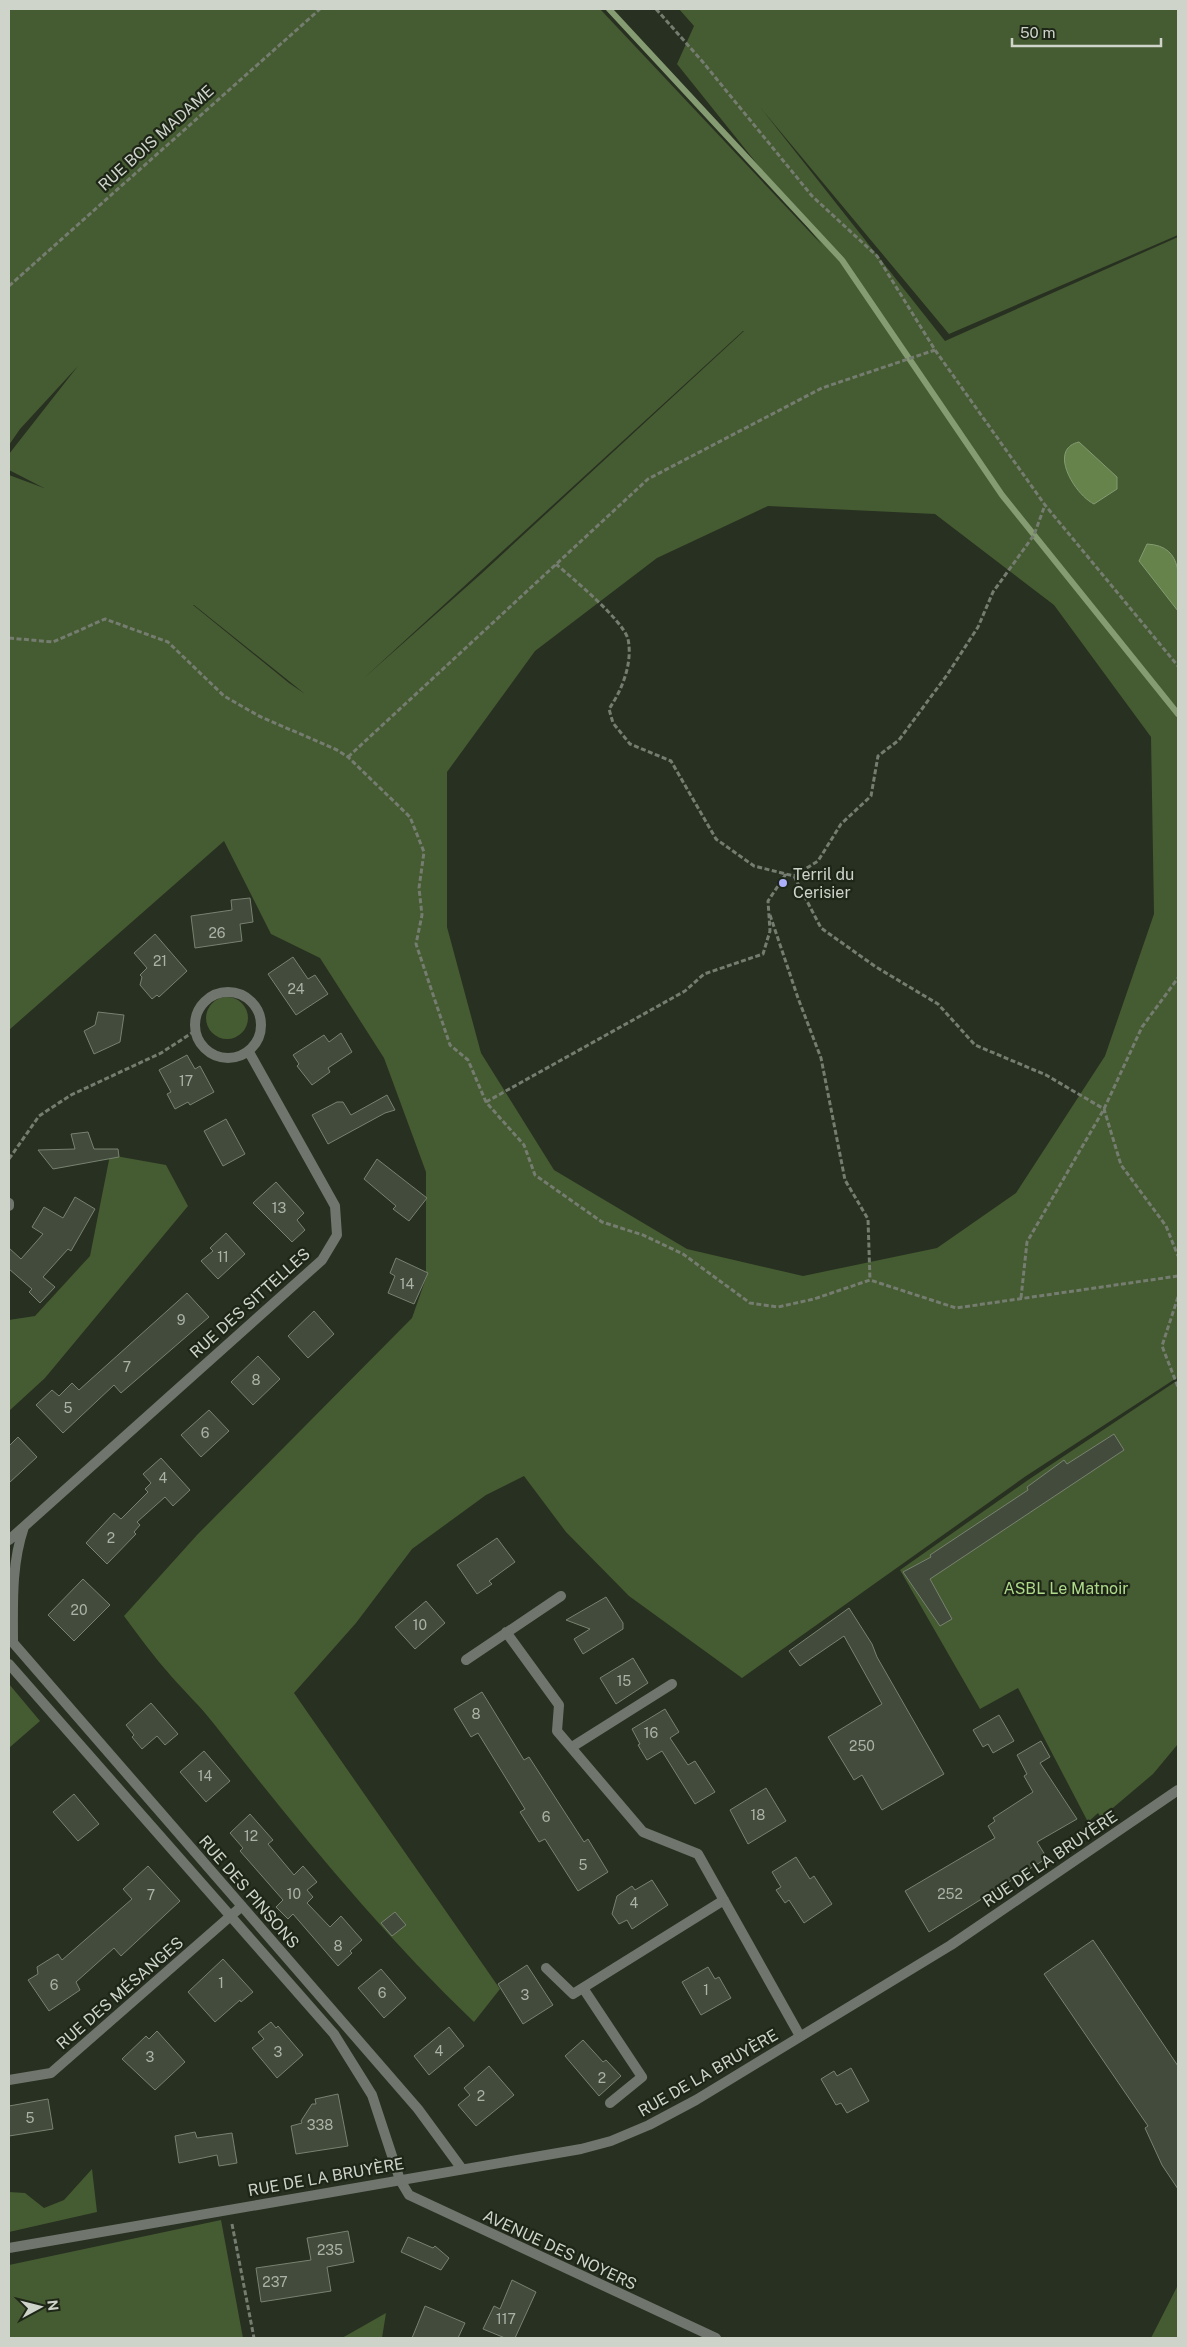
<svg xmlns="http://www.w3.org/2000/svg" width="1187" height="2347" viewBox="0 0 1187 2347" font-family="'Public Sans',sans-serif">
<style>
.green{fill:#455b31;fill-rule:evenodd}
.water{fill:#65834b;stroke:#859b71}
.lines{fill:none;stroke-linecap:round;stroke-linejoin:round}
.stream{stroke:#859b71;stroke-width:6}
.building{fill:#434c3c;stroke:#788270}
.path{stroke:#757c70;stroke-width:3;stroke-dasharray:5 2.5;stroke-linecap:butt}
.minor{stroke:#70756d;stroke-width:10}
.tertiary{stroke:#70756d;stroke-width:10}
.poi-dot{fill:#acaffb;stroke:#1e2618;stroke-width:2}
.labels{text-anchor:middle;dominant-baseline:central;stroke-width:4.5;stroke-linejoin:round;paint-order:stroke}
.number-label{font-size:14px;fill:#acb2a7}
.street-label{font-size:16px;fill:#cfd4cb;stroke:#1e2618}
.poi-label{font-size:16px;fill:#cfd4cb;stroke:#1e2618;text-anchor:start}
.park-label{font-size:16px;fill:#aeda89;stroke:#1e2618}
</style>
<rect width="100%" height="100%" fill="#283021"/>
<path class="green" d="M 9,9 L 600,9 L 822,245 L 677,64 L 694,26 L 679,9 L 1178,9 L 1178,235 L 949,334 L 760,107 L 945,341 L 1178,237 L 1178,1377 L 1026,1476 L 742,1678 L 629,1596 L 566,1532 L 524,1476 L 486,1495 L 412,1549 L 356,1623 L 294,1693 L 500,1989 L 474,2022 C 379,1931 295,1827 214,1724 C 201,1707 185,1692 171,1676 C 154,1657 139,1636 124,1616 L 197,1535 L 412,1318 L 426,1278 L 426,1172 L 384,1058 L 320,958 L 271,934 L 224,841 L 9,1030 L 9,475 L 44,488 L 9,470 L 9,454 L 78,366 L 20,429 L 9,445 ZM 744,331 L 481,574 L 364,678 L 743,331 ZM 768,506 L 935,514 L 1054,605 L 1151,737 L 1154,914 L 1105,1056 L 1016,1193 L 937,1248 L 803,1276 L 687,1249 L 554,1170 L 481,1053 L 447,927 L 447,772 L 535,651 L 657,558 ZM 193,605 L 194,605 L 305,694 L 289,683 Z
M206 1018a21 21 0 1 1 42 0a21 21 0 1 1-42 0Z
M 110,1155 L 166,1165 L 188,1206 L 45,1378 L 9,1411 L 9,1320 L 35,1316 L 90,1256 Z
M 1178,1380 L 1178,1744 L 1153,1774 L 1101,1818 L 1098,1813 L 1088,1822 L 1018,1688 L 980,1709 L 900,1570 L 1028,1480 Z
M 9,1684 L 40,1721 L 9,1748 Z
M 92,2169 L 97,2212 L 9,2232 L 9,2192 L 25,2193 L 44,2208 L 64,2200 Z
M 221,2220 L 243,2338 L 9,2338 L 9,2265 Z
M 1178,2285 L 1178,2338 L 1151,2338 Z
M 386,2313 L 382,2338 L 342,2338 Z"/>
<path class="water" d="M 1079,442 L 1117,477 L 1117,489 L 1094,504 C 1075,495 1047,449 1079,442 Z
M 1147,544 C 1186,546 1178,582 1178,611 L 1139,561 Z"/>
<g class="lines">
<path class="stream" d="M 609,9 L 842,260 L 1002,495 L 1178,714"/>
</g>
<path class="building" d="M 250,898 L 253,922 L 240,924 L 242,941 L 195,948 L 191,916 L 232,910 L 231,900 Z
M 155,934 L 187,971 L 159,997 L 157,995 L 152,999 L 140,985 L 142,977 L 140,975 L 147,968 L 134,953 Z
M 293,957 L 308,979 L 315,975 L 328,994 L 296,1015 L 268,974 Z
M 98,1012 L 124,1015 L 120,1042 L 94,1054 L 84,1031 L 95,1025 Z
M 341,1033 L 352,1052 L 328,1068 L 330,1072 L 312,1085 L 297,1066 L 299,1064 L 293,1055 L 324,1035 L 329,1042 Z
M 187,1055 L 195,1069 L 200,1066 L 214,1092 L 190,1105 L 188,1102 L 175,1109 L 167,1094 L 171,1092 L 159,1070 Z
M 387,1095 L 395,1110 L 385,1113 L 328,1144 L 312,1115 L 337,1102 L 343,1102 L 351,1115 Z
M 226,1119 L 245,1154 L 223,1166 L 204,1131 Z
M 88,1132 L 94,1149 L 118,1149 L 119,1157 L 53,1169 L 38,1150 L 75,1149 L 71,1134 Z
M 377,1159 L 427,1198 L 409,1221 L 393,1209 L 396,1206 L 364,1179 Z
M 276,1182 L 304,1213 L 297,1220 L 305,1230 L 292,1242 L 253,1203 Z
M 75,1197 L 95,1209 L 71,1251 L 68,1249 L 43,1277 L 55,1287 L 40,1303 L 29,1292 L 32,1289 L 9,1269 L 9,1248 L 21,1259 L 43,1234 L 32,1227 L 44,1207 L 63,1218 Z
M 226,1233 L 245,1254 L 218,1279 L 201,1261 L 213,1251 L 210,1248 Z
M 396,1258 L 428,1273 L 414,1304 L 388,1293 L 395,1276 L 390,1273 Z
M 187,1293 L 209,1317 L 121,1393 L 114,1385 L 63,1433 L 36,1405 L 52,1390 L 59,1396 L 72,1383 L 79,1390 Z
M 314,1311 L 334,1334 L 308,1358 L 288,1336 Z
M 258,1356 L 280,1379 L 253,1405 L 231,1382 Z
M 209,1410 L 229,1431 L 201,1457 L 181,1435 Z
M 1114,1434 L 1124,1450 L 930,1579 L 952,1619 L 940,1626 L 903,1572 L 931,1557 L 930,1555 L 1028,1490 L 1027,1487 L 1064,1460 L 1067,1464 Z
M 18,1437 L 37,1457 L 9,1483 L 9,1446 Z
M 161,1458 L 190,1490 L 173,1506 L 165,1497 L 137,1522 L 140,1525 L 134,1532 L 136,1534 L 107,1564 L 86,1543 L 114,1513 L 121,1519 L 148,1492 L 145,1489 L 151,1483 L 143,1474 Z
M 497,1538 L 515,1562 L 489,1581 L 492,1584 L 477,1594 L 457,1565 Z
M 83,1579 L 110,1605 L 74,1641 L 48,1615 Z
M 606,1597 L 623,1623 L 623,1629 L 583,1654 L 574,1639 L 590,1629 L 566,1620 Z
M 426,1601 L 445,1623 L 415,1649 L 395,1627 Z
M 849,1608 L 872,1644 L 877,1657 L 944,1774 L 882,1810 L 862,1775 L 854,1780 L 828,1737 L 882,1704 L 844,1636 L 800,1666 L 789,1651 Z
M 633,1658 L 648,1683 L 616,1704 L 600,1678 Z
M 482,1692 L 524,1760 L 529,1757 L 584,1842 L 588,1839 L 608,1872 L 578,1891 L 545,1839 L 539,1842 L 520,1812 L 525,1809 L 478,1733 L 471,1737 L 454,1709 Z
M 151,1703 L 178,1734 L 165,1745 L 157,1736 L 142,1749 L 132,1737 L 134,1735 L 126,1725 Z
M 665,1709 L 679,1732 L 670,1738 L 688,1765 L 695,1761 L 715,1792 L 695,1804 L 662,1751 L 647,1760 L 638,1745 L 640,1744 L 632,1729 Z
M 999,1715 L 1014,1741 L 993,1753 L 988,1744 L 983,1747 L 973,1730 Z
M 1041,1741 L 1050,1757 L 1040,1763 L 1077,1819 L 1037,1842 L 1047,1858 L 929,1932 L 905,1891 L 995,1838 L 988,1826 L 995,1821 L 993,1818 L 1033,1792 L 1024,1776 L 1027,1774 L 1017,1755 Z
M 204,1751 L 230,1781 L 206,1802 L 180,1772 Z
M 766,1788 L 786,1821 L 748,1844 L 730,1810 Z
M 74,1794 L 99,1824 L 78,1841 L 53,1812 Z
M 250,1814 L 273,1840 L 268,1844 L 294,1875 L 303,1866 L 317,1882 L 307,1890 L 313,1897 L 307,1903 L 330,1927 L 341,1916 L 362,1940 L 350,1951 L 352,1953 L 338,1966 L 293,1914 L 288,1919 L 276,1907 L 283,1900 L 240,1851 L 243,1848 L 230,1833 Z
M 796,1857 L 810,1879 L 814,1876 L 832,1904 L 804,1923 L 789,1900 L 785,1903 L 776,1890 L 781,1887 L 772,1872 Z
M 148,1866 L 180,1901 L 121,1956 L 114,1948 L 76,1982 L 80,1990 L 49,2011 L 28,1980 L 38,1974 L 37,1967 L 58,1954 L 62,1960 L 132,1899 L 123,1889 Z
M 652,1880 L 668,1905 L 632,1929 L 627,1920 L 619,1924 L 612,1914 L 617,1896 L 632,1886 L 635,1890 Z
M 395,1912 L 406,1925 L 392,1936 L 381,1923 Z
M 1093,1940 L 1178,2066 L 1178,2189 L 1162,2165 L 1145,2128 L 1148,2126 L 1044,1974 Z
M 223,1959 L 253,1992 L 241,2002 L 240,2000 L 215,2022 L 188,1992 Z
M 527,1965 L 553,2005 L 523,2024 L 498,1984 Z
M 708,1967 L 715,1979 L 719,1977 L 731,1998 L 701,2015 L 682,1982 Z
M 381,1969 L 406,1998 L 384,2018 L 358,1988 Z
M 271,2022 L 276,2028 L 278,2026 L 303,2055 L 277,2078 L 252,2048 L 264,2039 L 258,2032 Z
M 449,2027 L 464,2046 L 429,2075 L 414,2056 Z
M 157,2031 L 185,2062 L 155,2090 L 122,2059 L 146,2036 L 149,2039 Z
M 583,2040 L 603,2062 L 606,2060 L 621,2076 L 599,2096 L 565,2056 Z
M 489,2066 L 514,2095 L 476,2126 L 458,2105 L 470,2095 L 464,2088 Z
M 851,2068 L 869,2101 L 847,2113 L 841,2103 L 836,2105 L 821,2079 L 834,2071 L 837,2076 Z
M 338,2094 L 348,2146 L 296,2154 L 291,2126 L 302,2123 L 301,2121 L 312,2104 L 316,2104 L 315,2099 Z
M 48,2099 L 53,2129 L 9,2136 L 9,2106 Z
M 195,2132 L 197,2138 L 232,2133 L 237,2163 L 219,2166 L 217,2155 L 179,2163 L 175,2136 Z
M 348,2231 L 354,2262 L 327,2267 L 331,2291 L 261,2302 L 256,2268 L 311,2260 L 307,2238 Z
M 408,2237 L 433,2248 L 435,2246 L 449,2258 L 441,2270 L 401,2252 Z
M 512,2280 L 536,2292 L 515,2338 L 505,2338 L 483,2329 L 494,2306 L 500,2309 Z
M 425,2306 L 465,2323 L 458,2338 L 412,2338 Z"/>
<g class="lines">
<path class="path" d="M 656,9 L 702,61 L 812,196 L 877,256 L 935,350 L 1045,505 L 1178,666
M 9,286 L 320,9
M 556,564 C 573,579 622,619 628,639 C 633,663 622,690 609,709 L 613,723 L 630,744 L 671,761 L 716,839 L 754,866 L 794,876 L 821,928 L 876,967 L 938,1004 L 975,1045 L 1046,1075 L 1104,1109 L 1121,1165 L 1166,1226 L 1178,1256
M 9,638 L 53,642 L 105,619 L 168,642 L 224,696 L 259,716 L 337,750 L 348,757 L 410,817 L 424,852 L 419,888 L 422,915 L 416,944 L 450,1045 L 468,1060 L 486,1102 L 524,1145 L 535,1175 L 602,1222 L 643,1235 L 683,1254 L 750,1303 L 778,1307 L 814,1299 L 870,1280 L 956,1308 L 1178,1276
M 348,757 L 648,479 L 822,388 L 935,350
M 794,876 L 818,861 L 841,824 L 871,796 L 878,756 L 899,740 L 947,675 L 978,627 L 993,592 L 1034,535 L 1045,505
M 770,915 L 798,998 L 821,1058 L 845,1180 L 868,1219 L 870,1280
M 486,1102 L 685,991 L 704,974 L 763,954 L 770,931 L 768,901 L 786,874
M 9,1159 L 39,1116 L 71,1095 L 161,1053 L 195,1031
M 1178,1297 L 1162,1346 L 1178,1387
M 1021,1298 L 1027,1242 L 1104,1109 L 1142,1027 L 1178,978
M 232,2224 L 254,2338"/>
<path class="minor" d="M195 1025a33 33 0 1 1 66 0a33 33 0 1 1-66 0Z
M 9,1203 L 9,1206
M 9,1540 L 322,1260 L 337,1235 L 335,1206 L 249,1052
M 506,1632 L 559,1705 L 557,1731 L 643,1832 L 698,1854 L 800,2036
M 9,1638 L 418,2109 L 462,2169
M 13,1643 C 13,1603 11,1565 24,1527
M 466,1660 L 561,1596
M 9,1664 L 334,2034 L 372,2095 L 400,2180 L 409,2195 L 716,2338
M 572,1747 L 672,1684
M 546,1968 L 573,1994 L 724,1900
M 583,1988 L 642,2077 L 610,2103
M 9,2080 L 51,2073 L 242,1906"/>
<path class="tertiary" d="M 9,2248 L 581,2149 L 611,2141 L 649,2125 L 696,2100 L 951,1945 L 1178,1790"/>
</g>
<circle class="poi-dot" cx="783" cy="883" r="5"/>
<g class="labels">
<g class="number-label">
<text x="217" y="933">26</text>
<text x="160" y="961">21</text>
<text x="296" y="989">24</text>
<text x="186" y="1081">17</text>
<text x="279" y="1208">13</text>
<text x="223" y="1257">11</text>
<text x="407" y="1284">14</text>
<text x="181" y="1320">9</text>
<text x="127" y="1367">7</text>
<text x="256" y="1380">8</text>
<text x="68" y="1408">5</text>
<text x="205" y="1433">6</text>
<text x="163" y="1478">4</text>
<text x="111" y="1538">2</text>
<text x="79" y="1610">20</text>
<text x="420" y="1625">10</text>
<text x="624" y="1681">15</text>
<text x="476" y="1714">8</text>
<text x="651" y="1733">16</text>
<text x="862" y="1746">250</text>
<text x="205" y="1776">14</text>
<text x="758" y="1815">18</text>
<text x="546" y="1817">6</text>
<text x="251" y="1836">12</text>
<text x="583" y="1865">5</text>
<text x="294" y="1894">10</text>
<text x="950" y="1894">252</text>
<text x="151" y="1895">7</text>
<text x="634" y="1903">4</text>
<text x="338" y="1946">8</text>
<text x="221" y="1983">1</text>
<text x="54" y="1985">6</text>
<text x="706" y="1990">1</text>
<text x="382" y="1993">6</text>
<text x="525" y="1995">3</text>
<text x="439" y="2051">4</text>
<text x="278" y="2052">3</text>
<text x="150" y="2057">3</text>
<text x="602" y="2078">2</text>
<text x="481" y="2096">2</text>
<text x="30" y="2118">5</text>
<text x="320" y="2125">338</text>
<text x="330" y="2250">235</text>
<text x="275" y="2282">237</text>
<text x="506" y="2319">117</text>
</g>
<g class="street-label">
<text transform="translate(156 138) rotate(-42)">RUE BOIS MADAME</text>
<text transform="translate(250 1303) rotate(-42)">RUE DES SITTELLES</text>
<text transform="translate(1050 1859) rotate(-34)">RUE DE LA BRUYÈRE</text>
<text transform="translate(249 1892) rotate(49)">RUE DES PINSONS</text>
<text transform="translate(120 1993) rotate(-41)">RUE DES MÉSANGES</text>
<text transform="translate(708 2073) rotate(-30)">RUE DE LA BRUYÈRE</text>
<text transform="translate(326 2177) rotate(-10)">RUE DE LA BRUYÈRE</text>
<text transform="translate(560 2250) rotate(25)">AVENUE DES NOYERS</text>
</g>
<g class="poi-label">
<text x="793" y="874">Terril du<tspan x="793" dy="18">Cerisier</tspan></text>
</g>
<g class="park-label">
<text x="1066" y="1588">ASBL Le Matnoir</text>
</g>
</g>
<rect width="1187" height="2347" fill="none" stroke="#cfd4cb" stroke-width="20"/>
<g transform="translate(40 2307) rotate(83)" stroke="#1e2618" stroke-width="4" paint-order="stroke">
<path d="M0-4L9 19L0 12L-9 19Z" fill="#cfd4cb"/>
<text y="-8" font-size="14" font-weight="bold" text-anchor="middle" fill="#cfd4cb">N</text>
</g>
<path d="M1012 38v8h149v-8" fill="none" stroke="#cfd4cb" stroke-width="2.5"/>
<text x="1020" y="38" font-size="15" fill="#cfd4cb" stroke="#1e2618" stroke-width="4" paint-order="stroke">50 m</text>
</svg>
